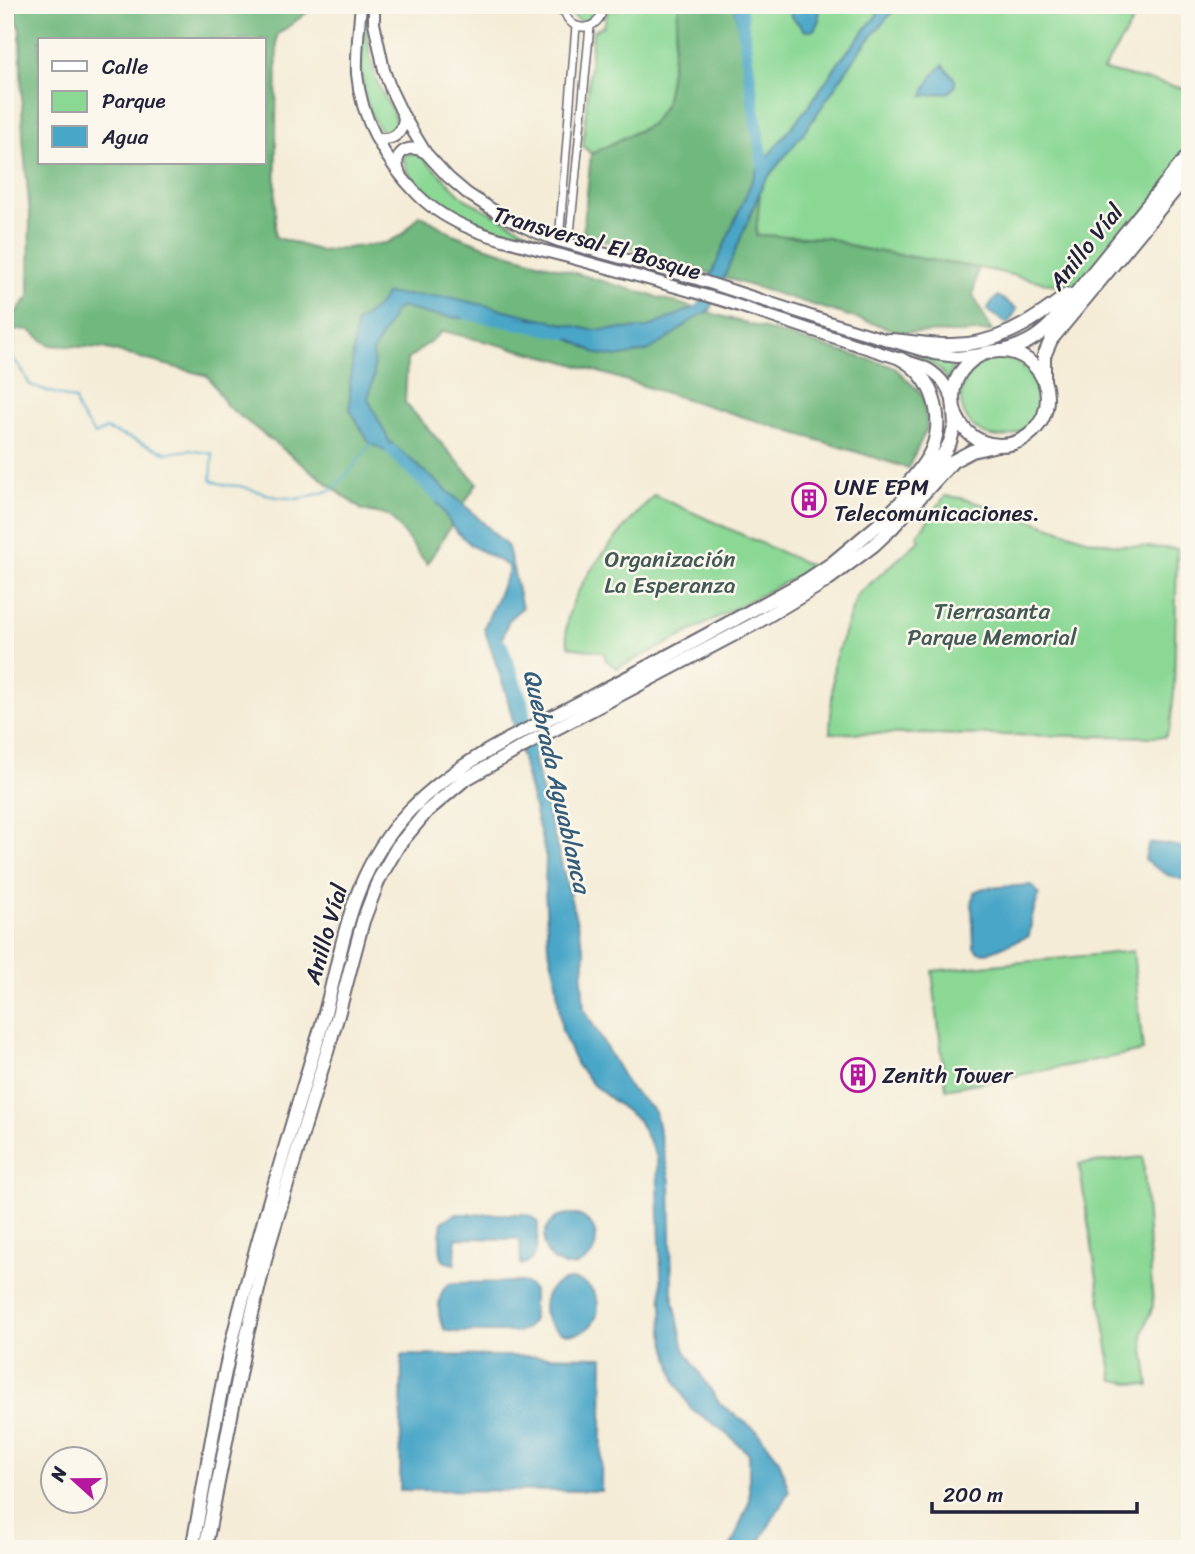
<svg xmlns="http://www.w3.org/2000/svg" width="1195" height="1554" viewBox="0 0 1195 1554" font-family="Sriracha,sans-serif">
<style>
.green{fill:#8bd895;stroke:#567d68;stroke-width:2}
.forest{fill:#70b87e;stroke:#496d5c;stroke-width:2;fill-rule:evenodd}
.water{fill:#48a6c7;stroke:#356481;stroke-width:2}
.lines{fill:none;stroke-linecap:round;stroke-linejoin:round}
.stream{stroke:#48a6c7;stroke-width:2}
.river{stroke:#48a6c7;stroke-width:12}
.street-casing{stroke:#6c6972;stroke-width:10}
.primary-casing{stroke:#6c6972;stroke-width:14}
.highway-casing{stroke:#6c6972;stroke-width:16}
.street{stroke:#fff;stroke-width:7}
.primary{stroke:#fff;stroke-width:10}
.highway{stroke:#fff;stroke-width:12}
.labels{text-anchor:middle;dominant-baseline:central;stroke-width:5;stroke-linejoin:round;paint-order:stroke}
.street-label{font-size:23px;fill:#22223b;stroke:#fbf7ec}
.poi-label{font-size:23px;fill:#22223b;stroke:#fbf7ec;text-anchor:start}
.park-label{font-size:23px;fill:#425956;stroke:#fbf7ec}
.water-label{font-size:24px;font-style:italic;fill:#335d7a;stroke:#fbf7ec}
</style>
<rect width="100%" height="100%" fill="#fbf7ec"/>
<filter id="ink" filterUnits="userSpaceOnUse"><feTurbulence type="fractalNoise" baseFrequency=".0143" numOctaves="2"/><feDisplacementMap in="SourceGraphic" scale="14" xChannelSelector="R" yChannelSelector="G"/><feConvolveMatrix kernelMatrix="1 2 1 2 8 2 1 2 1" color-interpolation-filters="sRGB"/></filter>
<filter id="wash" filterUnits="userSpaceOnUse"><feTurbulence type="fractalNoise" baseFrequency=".00686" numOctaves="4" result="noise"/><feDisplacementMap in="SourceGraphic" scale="28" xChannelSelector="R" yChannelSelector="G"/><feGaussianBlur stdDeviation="1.57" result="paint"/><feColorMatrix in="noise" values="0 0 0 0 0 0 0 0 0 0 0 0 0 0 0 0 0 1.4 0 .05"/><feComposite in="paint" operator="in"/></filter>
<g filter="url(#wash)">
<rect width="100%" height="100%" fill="#f4ecd7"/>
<path class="green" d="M 366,5 C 365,31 369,56 377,81 C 382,97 399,114 395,131 L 391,134 L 384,134 C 364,112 359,73 360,44 C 360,31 364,18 366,5 Z
M 570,5 L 599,5 C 597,27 572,27 570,5 Z
M 609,5 L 679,5 L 670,78 L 665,104 L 652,124 L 591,154 L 583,146 L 593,31 L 604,26 Z
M 744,5 L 885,5 L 839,62 L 808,107 L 765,161 L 757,131 Z
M 898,5 L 1143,5 L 1103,70 L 1190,90 L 1190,154 L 1081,291 L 990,270 L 857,248 L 828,238 L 756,235 L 759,196 L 764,182 L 806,130 L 861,49 Z
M 417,152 L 465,199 L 524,230 L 572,250 C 529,239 468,226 434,199 C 428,194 423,188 418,183 C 410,175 403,168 404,155 Z
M 917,354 L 947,361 L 961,362 L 951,370 L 948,384 C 943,366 927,361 911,355 Z
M961 398a39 39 0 1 1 78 0a39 39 0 1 1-78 0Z
M 654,495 L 814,567 L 659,648 L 617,668 L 606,660 L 604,653 C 593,648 580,651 569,646 C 551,602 626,526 654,495 Z
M 945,496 L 961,498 L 1007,512 L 1089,540 L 1118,545 L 1177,549 L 1174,693 L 1170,728 L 1165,737 L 830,733 L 834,662 L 857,595 L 920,540 L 917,536 Z
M 1133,951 L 1143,1051 L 946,1089 L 932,971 Z
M 1143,1157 L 1153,1306 L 1142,1334 L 1149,1386 L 1113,1380 L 1079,1164 Z"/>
<path class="forest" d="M 13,5 L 317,5 L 277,35 L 275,237 L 321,251 L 386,243 L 402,235 L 420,215 L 453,234 L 487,247 L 894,367 L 923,395 L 927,428 L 908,468 L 560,360 L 443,331 L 407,360 L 405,403 L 477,483 L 427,564 L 390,516 L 362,510 L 227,406 L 208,376 L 103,348 L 49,345 L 28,329 L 5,332 L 5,324 L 29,297 L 30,215 L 23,139 L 20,30 ZM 40,40 L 264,40 L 264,163 L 40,163 Z
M 679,5 L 734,5 L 763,162 L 756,235 L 828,238 L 857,248 L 978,268 L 973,295 L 992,331 L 960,333 L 901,332 L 583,234 L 591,154 L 652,124 L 665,104 L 670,78 Z"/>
<path class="water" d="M 788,5 L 819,5 L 819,20 L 814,30 L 805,31 L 791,16 Z
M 885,5 L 898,5 L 861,49 L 806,130 L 764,182 L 711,309 L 692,320 L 666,340 L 647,351 L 617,357 L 598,354 L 533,319 L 496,317 L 459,318 L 427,314 L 402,307 L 395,311 L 373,352 L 374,376 L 368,399 L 389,441 L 471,511 L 508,547 L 522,608 L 509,619 L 502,639 L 585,953 L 582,980 L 584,1009 L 629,1087 L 655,1112 L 670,1181 L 672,1292 L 684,1349 L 720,1404 L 757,1431 L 779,1460 L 789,1491 L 760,1541 L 754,1549 L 728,1549 L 732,1545 L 749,1502 L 749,1454 L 721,1429 L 690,1408 L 675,1380 L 663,1333 L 657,1157 L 638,1120 L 593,1085 L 576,1064 L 562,1031 L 555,974 L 548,946 L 545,889 L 546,857 L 506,693 L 484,628 L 510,568 L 505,564 L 472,546 L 454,529 L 427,486 L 404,463 L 368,441 L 350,409 L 350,384 L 356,323 L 376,308 L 386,294 L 449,297 L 591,330 L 647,328 L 698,306 L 757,169 L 808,107 L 839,62 Z
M 943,65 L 955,79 L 955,86 L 950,92 L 923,96 C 927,84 933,73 943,65 Z
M 998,296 L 1017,309 L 1008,324 L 987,310 L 991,303 Z
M 1157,843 L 1190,848 L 1190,882 L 1168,875 L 1145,861 L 1146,852 L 1149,844 Z
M 1032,885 L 1039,894 L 1032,917 L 1029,936 L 987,953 L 979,952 L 974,948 L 972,906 L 974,892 L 983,888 Z
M544 1240a26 26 0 1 1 52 0a26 26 0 1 1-52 0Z
M 455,1214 L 524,1214 L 533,1217 L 538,1223 C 537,1239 540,1262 521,1265 L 520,1239 L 456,1238 L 455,1264 C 452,1263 447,1263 444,1261 C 438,1255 440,1228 443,1221 Z
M544 1307a27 27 0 1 1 54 0a27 27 0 1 1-54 0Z
M 523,1282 L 530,1286 L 533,1291 L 533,1320 L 527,1328 L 519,1332 L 454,1332 L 445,1330 C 436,1317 436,1289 452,1283 Z
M 402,1355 L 603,1357 L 601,1491 L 400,1490 Z"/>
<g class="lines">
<path class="stream" d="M 5,342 L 14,340 L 11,355 L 23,372 L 30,385 L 75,400 L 78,411 L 95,435 L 106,429 L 168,453 L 189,450 L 213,454 L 211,480 L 224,485 L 240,486 L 276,497 L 300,499 L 332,490 L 347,474 L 372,443"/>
<path class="river" d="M 740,5 L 757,130 L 764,169
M 468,314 L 567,333
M 391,450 L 438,496
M 502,646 L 522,701 L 531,753"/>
</g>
</g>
<g filter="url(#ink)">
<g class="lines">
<g class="street-casing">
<path id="street" d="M 530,5 L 564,11
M 564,5 C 564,34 602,35 603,5
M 559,241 L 576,26
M 569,244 L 590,26"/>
</g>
<g class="primary-casing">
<path id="primary" d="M 361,5 C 359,28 356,51 357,74 C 361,120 386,162 418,195 C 457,234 517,243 568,257 C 619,271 670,285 721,300 C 788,322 855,345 922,366 C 939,373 947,385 953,402
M 374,5 L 374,23 L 384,70 L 391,90 L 403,115 L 426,153 L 448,177 L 468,194 L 501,215 L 533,231 L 559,241 L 697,279 L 841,326 L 934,354 L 957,357 L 982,354
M 376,138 C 393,142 404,133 404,116
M 400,174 C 391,154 408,141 426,153"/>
</g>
<g class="highway-casing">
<path id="highway" d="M 889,340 C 909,341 929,345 949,345 C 995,346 1031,323 1067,295
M953 398a47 47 0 1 1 94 0a47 47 0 1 1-94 0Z
M 1003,351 C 1022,346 1036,339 1050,325 L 1190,153
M 901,359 C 933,376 945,417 932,449 C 926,464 913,477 903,490
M 1044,380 L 1044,356 L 1051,340 L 1190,172
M 192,1549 C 205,1484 214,1418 229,1354 C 255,1245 288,1138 320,1031 C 344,949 347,876 410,810 C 461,757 531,729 594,695 C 666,658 736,619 807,580 L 831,564 L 878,525 L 928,475 L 944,453 L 950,442 L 955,425 L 954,411
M 205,1549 L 246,1339 L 268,1248 L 338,1015 L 363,921 L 379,879 L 398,846 L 427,811 L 464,780 L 538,738 L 756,623 L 823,583 L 874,545 L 891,529 L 953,461 L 972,451 L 997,445"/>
</g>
<use href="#street" class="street"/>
<use href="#primary" class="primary"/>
<use href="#highway" class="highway"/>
</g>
</g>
<defs>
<g id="building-ring" transform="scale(1.75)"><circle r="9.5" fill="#fbf7ec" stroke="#b5179e" stroke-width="1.5"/><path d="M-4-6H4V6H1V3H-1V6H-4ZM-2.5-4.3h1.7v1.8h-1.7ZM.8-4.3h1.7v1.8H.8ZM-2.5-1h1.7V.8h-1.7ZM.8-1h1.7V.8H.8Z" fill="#b5179e"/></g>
</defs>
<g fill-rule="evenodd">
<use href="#building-ring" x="809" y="500"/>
<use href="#building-ring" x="858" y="1075"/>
</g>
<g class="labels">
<g class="street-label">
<text transform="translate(597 243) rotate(16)">Transversal El Bosque</text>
<text transform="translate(1086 247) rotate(-51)">Anillo Víal</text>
<text transform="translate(326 934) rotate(-74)">Anillo Víal</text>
</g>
<g class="poi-label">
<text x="834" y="487">UNE EPM<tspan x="834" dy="26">Telecomunicaciones.</tspan></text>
<text x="882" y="1075">Zenith Tower</text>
</g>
<g class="park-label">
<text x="670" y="559">Organización<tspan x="670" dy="26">La Esperanza</tspan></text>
<text x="992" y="611">Tierrasanta<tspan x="992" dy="26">Parque Memorial</tspan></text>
</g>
<g class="water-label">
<text transform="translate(557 781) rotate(77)">Quebrada Aguablanca</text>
</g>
</g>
<rect width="1195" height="1554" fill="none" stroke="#fbf7ec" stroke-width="28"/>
<rect x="38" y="38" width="228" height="126" fill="#fbf7ec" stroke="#a4a2a5" stroke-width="2"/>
<rect x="52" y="61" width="35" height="10" fill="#ffffff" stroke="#a4a2a5" stroke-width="2"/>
<text x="102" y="74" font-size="21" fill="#22223b">Calle</text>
<rect x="52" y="91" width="35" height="21" fill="#8bd895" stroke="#a4a2a5" stroke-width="2"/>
<text x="102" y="108" font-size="21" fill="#22223b">Parque</text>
<rect x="52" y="126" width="35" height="21" fill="#48a6c7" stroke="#a4a2a5" stroke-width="2"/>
<text x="102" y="144" font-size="21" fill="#22223b">Agua</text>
<g transform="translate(74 1480) rotate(291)"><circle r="33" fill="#fbf7ec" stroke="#a4a2a5" stroke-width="2"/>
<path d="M0-5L12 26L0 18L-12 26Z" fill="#b5179e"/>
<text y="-10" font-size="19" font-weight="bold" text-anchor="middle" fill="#22223b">N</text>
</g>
<path d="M932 1502v10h205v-10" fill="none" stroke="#22223b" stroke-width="3.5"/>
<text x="943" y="1502" font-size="21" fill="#22223b" stroke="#fbf7ec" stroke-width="5" paint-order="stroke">200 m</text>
</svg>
